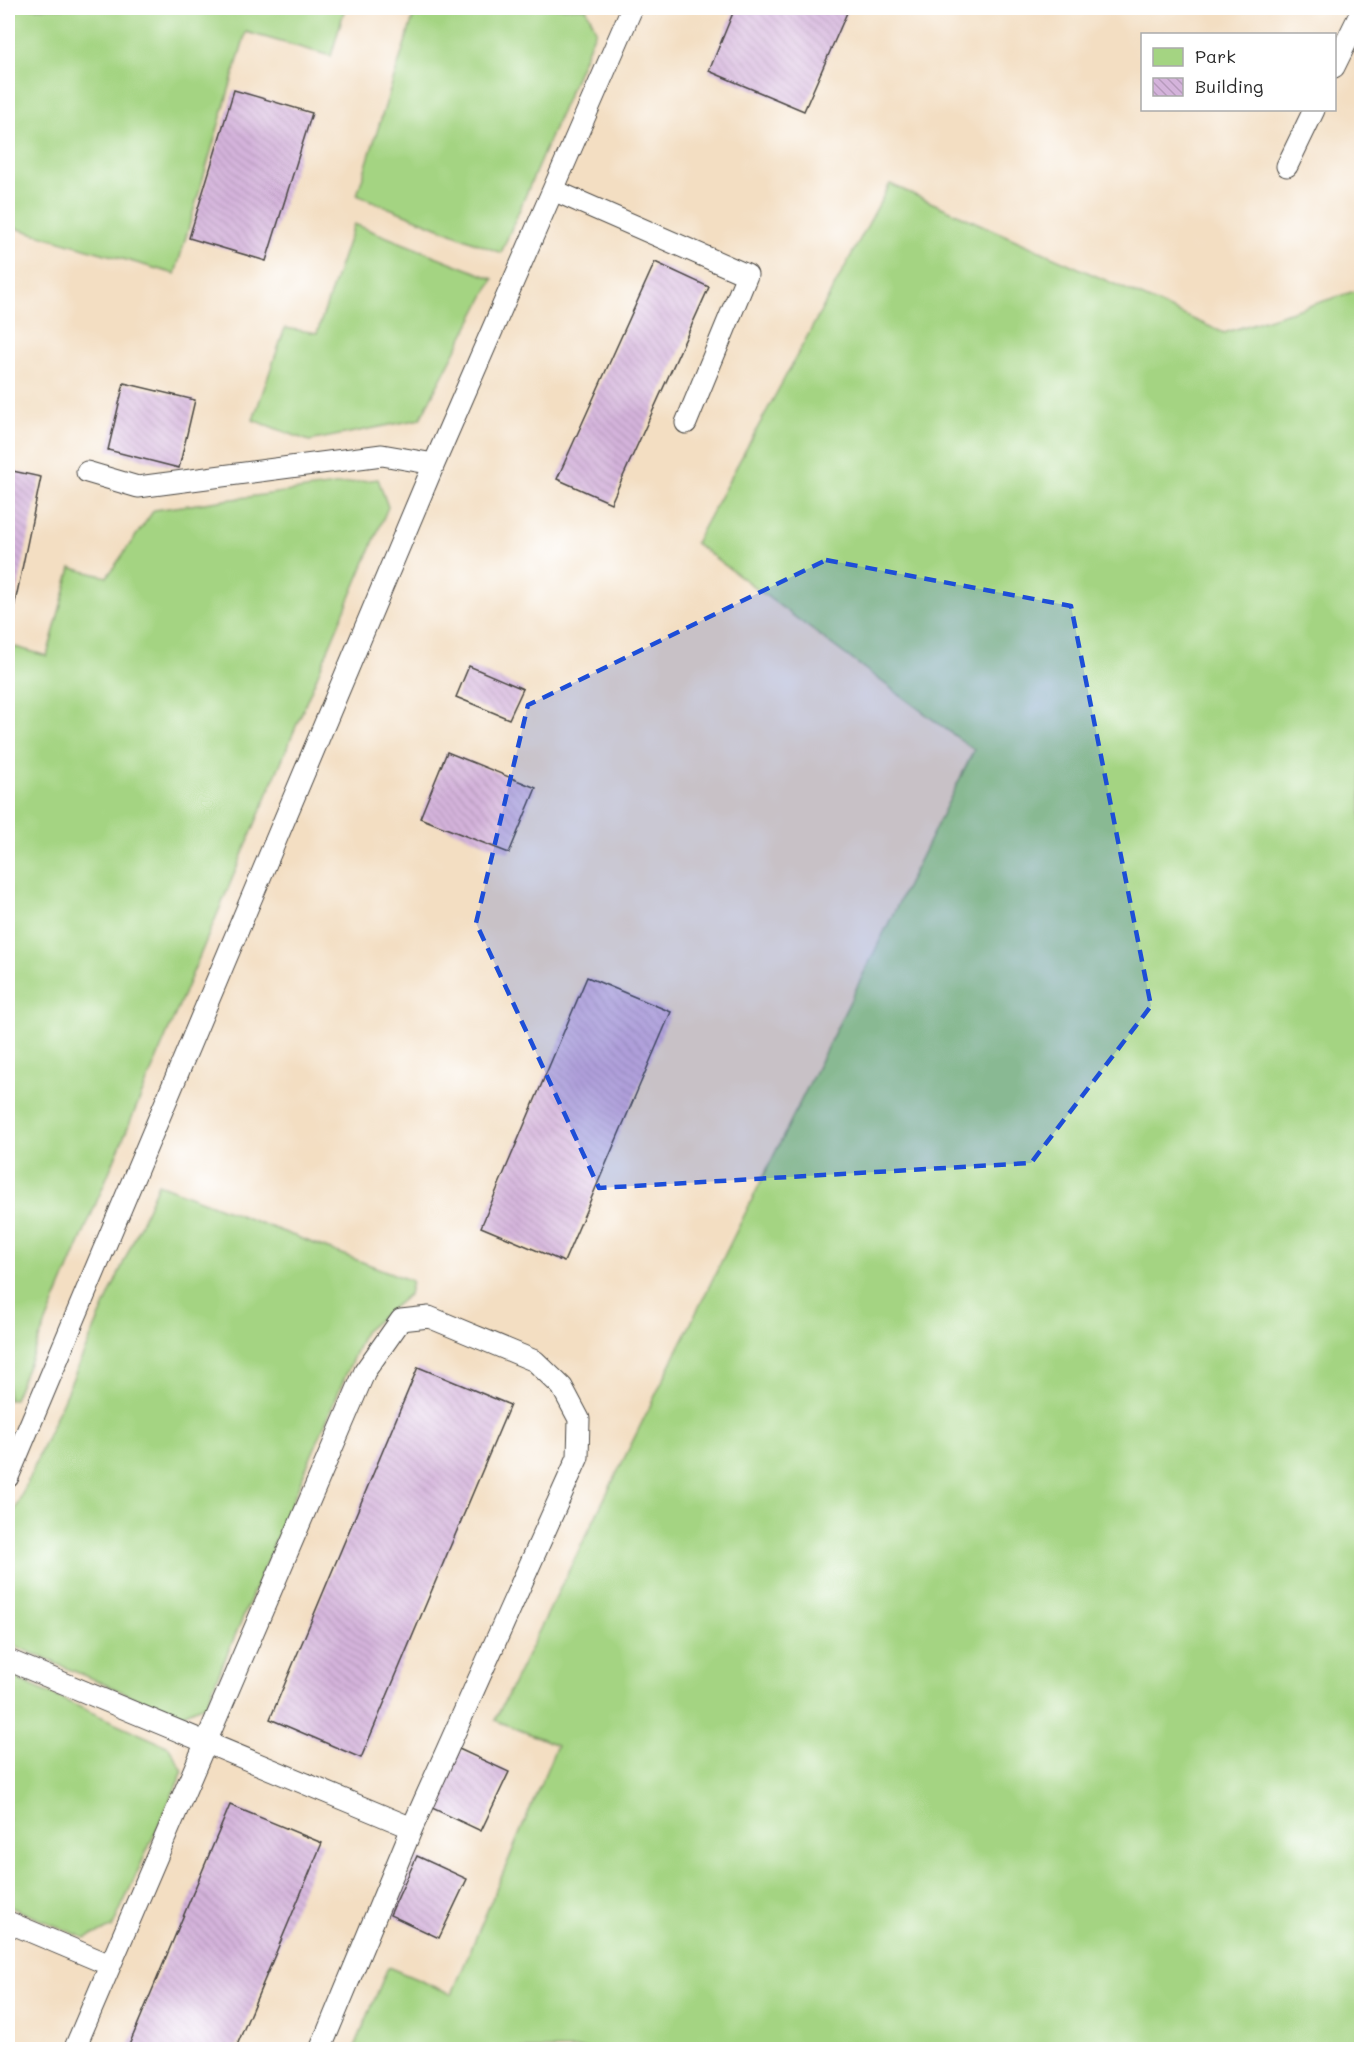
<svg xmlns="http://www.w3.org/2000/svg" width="1369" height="2057" viewBox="0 0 1369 2057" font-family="Mali,sans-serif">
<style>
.green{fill:#a4d482;stroke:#688056;stroke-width:1.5}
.building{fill:url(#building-back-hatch)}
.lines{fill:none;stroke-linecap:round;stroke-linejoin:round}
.service-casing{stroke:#494642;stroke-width:23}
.service{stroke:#fff;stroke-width:21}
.marked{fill:#1d4ed8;fill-opacity:0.2;stroke:#1d4ed8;stroke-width:4.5;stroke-dasharray:12 8;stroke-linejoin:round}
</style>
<defs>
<pattern id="building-back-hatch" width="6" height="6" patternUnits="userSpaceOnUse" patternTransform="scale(1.5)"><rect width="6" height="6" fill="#d4b3db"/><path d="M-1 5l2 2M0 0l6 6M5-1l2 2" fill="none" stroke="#b69abc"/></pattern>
</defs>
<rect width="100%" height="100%" fill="#fff"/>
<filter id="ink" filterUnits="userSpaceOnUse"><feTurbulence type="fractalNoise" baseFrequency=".0167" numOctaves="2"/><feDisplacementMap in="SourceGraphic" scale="12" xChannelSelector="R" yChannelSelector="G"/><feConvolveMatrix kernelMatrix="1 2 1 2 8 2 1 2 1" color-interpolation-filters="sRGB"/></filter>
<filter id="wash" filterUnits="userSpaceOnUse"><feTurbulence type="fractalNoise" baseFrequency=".008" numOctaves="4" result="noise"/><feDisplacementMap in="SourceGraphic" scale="24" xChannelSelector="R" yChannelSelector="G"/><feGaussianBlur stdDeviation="1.35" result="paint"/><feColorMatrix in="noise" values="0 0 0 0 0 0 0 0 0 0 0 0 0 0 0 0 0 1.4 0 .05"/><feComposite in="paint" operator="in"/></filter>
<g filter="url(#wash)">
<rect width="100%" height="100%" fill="#f3dec2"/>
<path class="green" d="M 8,8 L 345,8 L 331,56 L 246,32 L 175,274 L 8,226 Z
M 416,8 L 586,8 L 596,30 L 501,253 L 357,195 Z
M 890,184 L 1224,333 L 1361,289 L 1361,2049 L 354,2049 L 388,1967 L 452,1994 L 557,1745 L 495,1720 L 974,750 L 695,543 Z
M 354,224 L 493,279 L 420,419 L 309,441 L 253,420 L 285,328 L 317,333 Z
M 378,479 L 388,507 L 14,1399 L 8,1400 L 8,645 L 47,656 L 71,568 L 107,577 L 154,510 Z
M 158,1184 L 412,1281 L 409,1294 L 364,1332 L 206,1704 L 179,1716 L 8,1643 L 8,1526 Z
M 8,1675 L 169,1747 L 183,1771 L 112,1928 L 85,1938 L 8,1906 Z"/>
<g id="blocks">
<path class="building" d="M 735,8 L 849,8 L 804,111 L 709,71 Z
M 234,90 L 312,113 L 266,261 L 189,238 Z
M 655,262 L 709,287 L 611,503 L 557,479 Z
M 124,383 L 195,400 L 179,468 L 108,450 Z
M 8,470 L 41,477 L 9,632 L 8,631 Z
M 469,666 L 523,689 L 509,719 L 456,697 Z
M 447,752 L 536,788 L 509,853 L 420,818 Z
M 587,977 L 671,1012 L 564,1262 L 481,1227 Z
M 418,1367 L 510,1405 L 361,1758 L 270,1719 Z
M 459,1749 L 509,1772 L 481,1831 L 432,1808 Z
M 230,1805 L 322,1843 L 235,2050 L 127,2050 Z
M 417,1856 L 467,1879 L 439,1938 L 390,1915 Z"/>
</g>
</g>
<g filter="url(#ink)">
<use href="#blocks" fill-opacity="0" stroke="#494642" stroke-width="1.5"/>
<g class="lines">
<g class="service-casing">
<path id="service" d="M 1334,67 L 1362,10
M 1287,166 L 1314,110
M 553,190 L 747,275 L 686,423
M 87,472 L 138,487 L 382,455 L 434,464
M 8,1477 L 434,464 L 632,8
M 8,1660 L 412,1828
M 8,1922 L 110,1965
M 74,2050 L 365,1371 L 401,1320 L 429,1317 L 535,1361 L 562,1387 L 579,1419 L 578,1457 L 412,1828 L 320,2050"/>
</g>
<use href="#service" class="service"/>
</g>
</g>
<path class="marked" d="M 826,560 L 1071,606 L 1151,1006 L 1031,1163 L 599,1188 L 476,923 L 528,705 Z"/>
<rect width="1369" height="2057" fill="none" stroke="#fff" stroke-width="30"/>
<rect x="1141" y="33" width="195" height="78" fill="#ffffff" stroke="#aaaaaa" stroke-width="1.5"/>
<rect x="1153" y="48" width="30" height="18" fill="#a4d482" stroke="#aaaaaa" stroke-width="1.5"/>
<text x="1195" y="63" font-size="18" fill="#2b2b2b">Park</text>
<rect x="1153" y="78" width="30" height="18" fill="url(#building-back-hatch)" stroke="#aaaaaa" stroke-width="1.5"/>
<text x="1195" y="93" font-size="18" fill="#2b2b2b">Building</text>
</svg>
